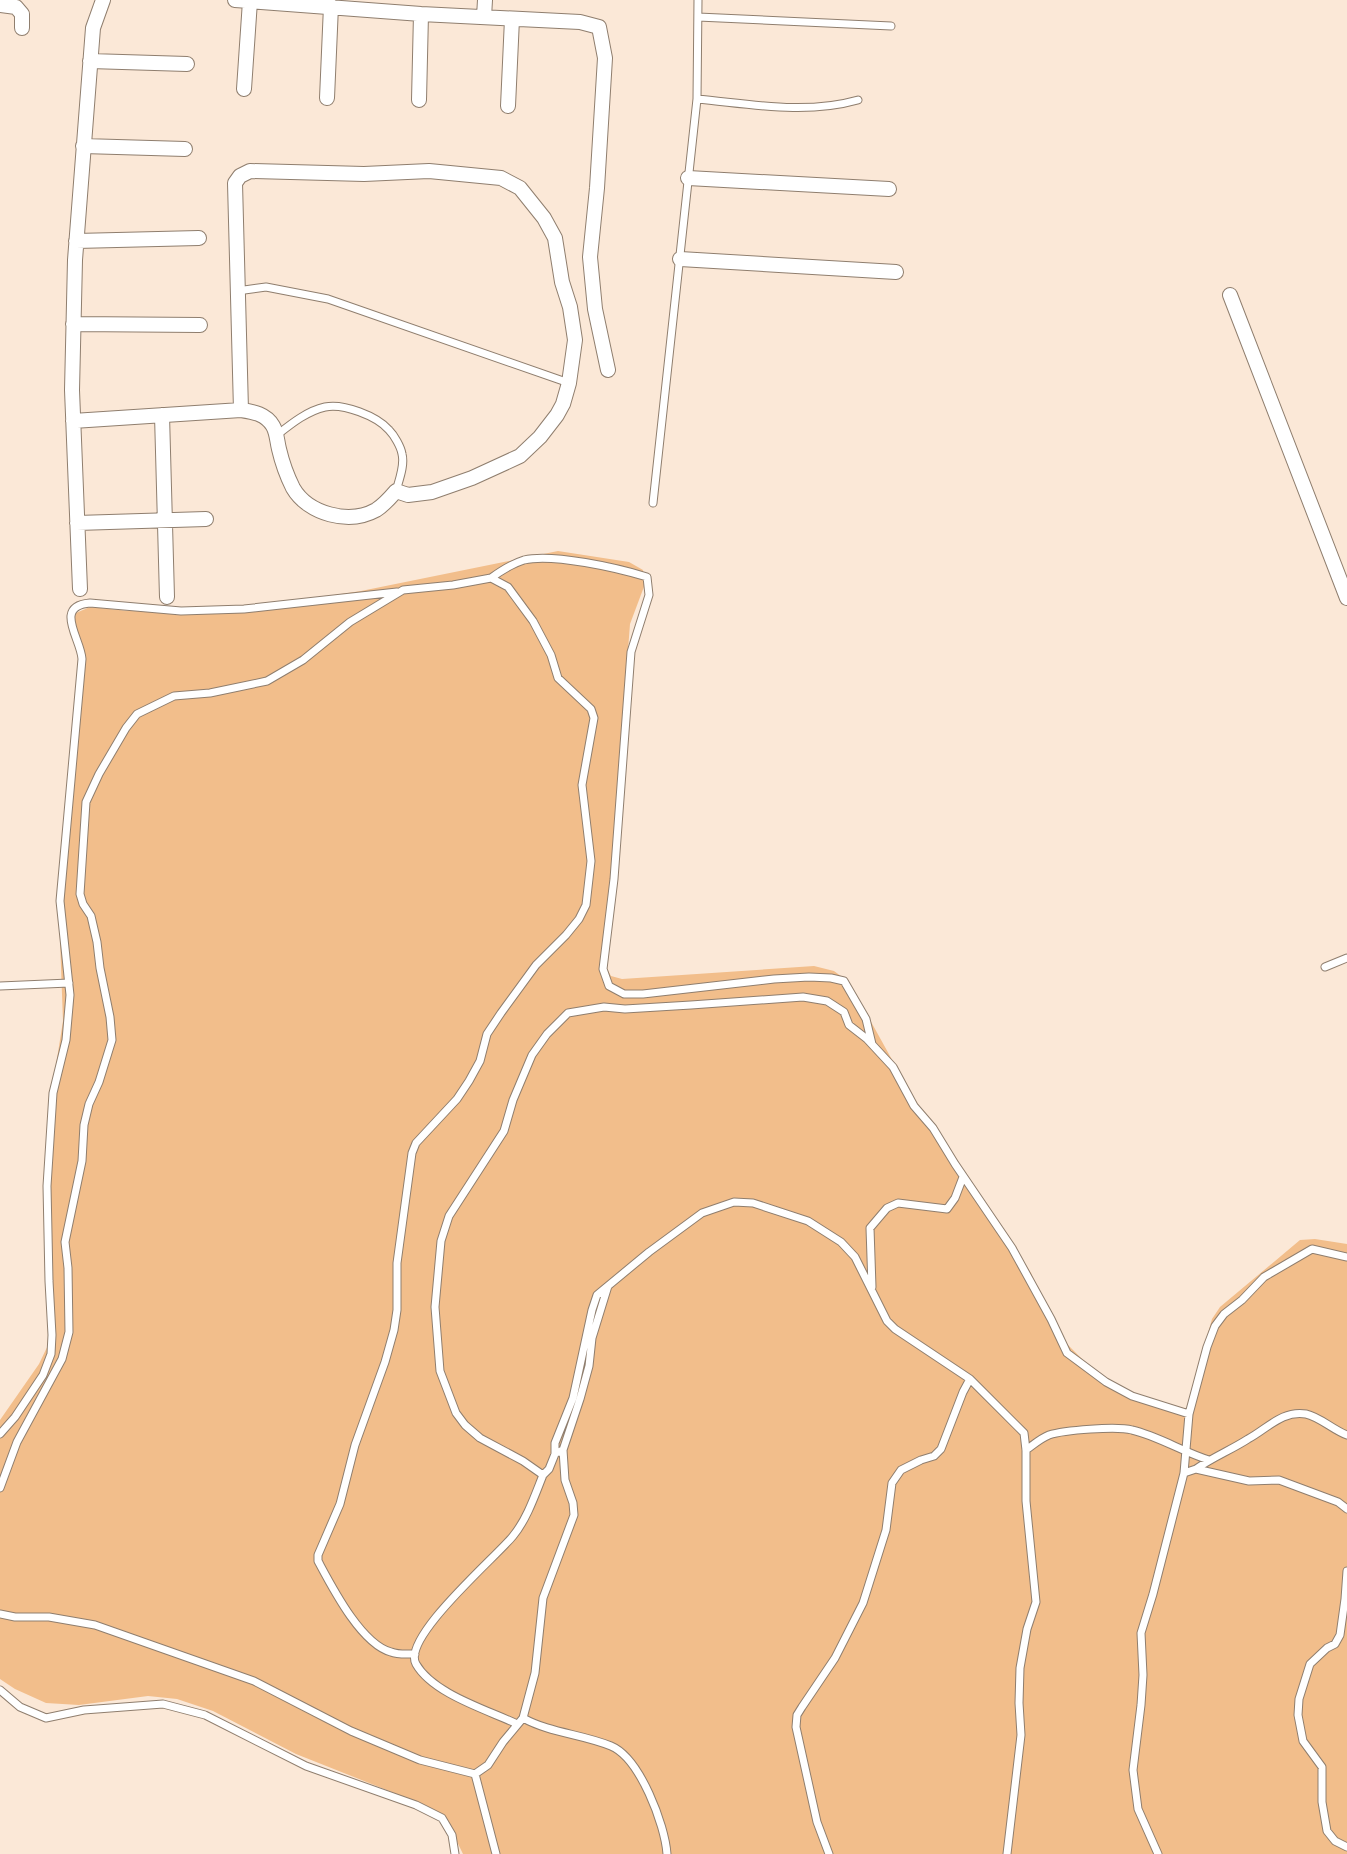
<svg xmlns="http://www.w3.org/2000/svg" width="1347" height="1854" viewBox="0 0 1347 1854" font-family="'Golos Text',sans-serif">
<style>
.green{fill:#f2be8b}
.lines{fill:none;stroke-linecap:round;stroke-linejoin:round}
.service-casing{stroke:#8f7e6e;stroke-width:9}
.minor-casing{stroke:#8f7e6e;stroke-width:16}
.service{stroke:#fff;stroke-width:7}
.minor{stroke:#fff;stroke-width:14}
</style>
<rect width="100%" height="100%" fill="#fbe8d7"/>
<path class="green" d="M 558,551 L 629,562 L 643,570 L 645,584 L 630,624 L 604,963 L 611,976 L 622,979 L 814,966 L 834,971 L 849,982 L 911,1094 L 1031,1273 L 1055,1332 L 1094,1371 L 1132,1393 L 1187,1409 L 1212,1319 L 1220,1307 L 1300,1240 L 1315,1239 L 1347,1244 L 1347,1854 L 463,1854 L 447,1821 L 427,1806 L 296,1754 L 213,1711 L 177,1699 L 148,1696 L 79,1705 L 46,1703 L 15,1689 L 0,1679 L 0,1420 L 39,1364 L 50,1341 L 44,1214 L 56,1065 L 63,1021 L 59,913 L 82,662 L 72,628 L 76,613 L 90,607 L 129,611 L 221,612 L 361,591 Z"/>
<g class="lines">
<g class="service-casing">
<path id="service" d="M 698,17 L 891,26
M 697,99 C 751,104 805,115 858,100
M 237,291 L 266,287 L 328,299 L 569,383
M 277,435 C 291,424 307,411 325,407 C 343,403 377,416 389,430 C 394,435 401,447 402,454 C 405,465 399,480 396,491
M 653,503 L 697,99 L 698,0
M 491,578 C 502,570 511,564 524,560 C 552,553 618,568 647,577 L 649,595 L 631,652 L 614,879 L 603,969 L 609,986 L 624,994 L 643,994 L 774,979 L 809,977 L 831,978 L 844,981 L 866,1019 L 872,1044
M 1325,967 L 1347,958
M 0,986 L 69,983
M 872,1287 L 870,1228 L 887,1208 L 898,1203 L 947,1209 L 955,1198 L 963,1177
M 0,1434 L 15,1417 L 43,1375 L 51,1354 L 52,1335 L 49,1281 L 47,1186 L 53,1093 L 66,1040 L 70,995 L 60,901 L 82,659 C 81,639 53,606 90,603 L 181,611 L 244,609 L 397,592
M 1026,1450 C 1033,1445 1041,1438 1049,1435 C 1064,1430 1117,1426 1132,1430 C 1158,1436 1183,1452 1209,1460
M 559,1452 L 563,1450 L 580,1399 L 589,1366 L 592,1338 L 608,1286
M 1196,1469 C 1213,1457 1231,1450 1248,1439 C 1267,1429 1282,1410 1306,1414 C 1320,1417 1333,1430 1347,1435
M 1184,1473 L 1196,1469 L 1249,1481 L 1279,1480 L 1338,1502 L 1347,1509
M 0,1488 L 17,1442 L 62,1359 L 69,1332 L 68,1268 L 65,1242 L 82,1161 L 84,1125 L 89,1104 L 99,1082 L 112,1040 L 110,1017 L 100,968 L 97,942 L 91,916 L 83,904 L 80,894 L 86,802 L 99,774 L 126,728 L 137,714 L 174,696 L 210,693 L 267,681 L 303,660 L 350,622 L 403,590 L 453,585 L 491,578 L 508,587 L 533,621 L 551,655 L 558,678 L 591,709 L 594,718 L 582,785 L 591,861 L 586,905 L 579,919 L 566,935 L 536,965 L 501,1013 L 487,1034 L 480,1061 L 469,1081 L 457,1099 L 416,1143 L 412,1153 L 397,1263 L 397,1310 L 394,1330 L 385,1362 L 355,1445 L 340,1504 L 318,1555 L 318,1561 C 332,1587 361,1644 391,1652 C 398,1655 407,1654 415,1654
M 1347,1571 L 1345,1599 L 1340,1635 L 1335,1644 L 1327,1648 L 1310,1664 L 1299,1699 L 1298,1715 L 1303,1741 L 1322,1767 L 1322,1802 L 1327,1831 L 1335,1841 L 1347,1847
M 0,1614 L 15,1617 L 49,1617 L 95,1625 L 254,1681 L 351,1731 L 420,1760 L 475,1774 L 488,1765 L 503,1742 L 523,1718 L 535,1673 L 543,1598 L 574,1515 L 573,1503 L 565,1480 L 563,1450
M 0,1690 L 20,1707 L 46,1718 L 84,1710 L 163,1704 L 205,1715 L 306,1766 L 416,1805 L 442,1818 L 452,1835 L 455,1854
M 523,1718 C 550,1733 582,1734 611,1746 C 640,1758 665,1825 667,1854
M 517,1724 C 488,1710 433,1694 416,1664 C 401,1638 496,1557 513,1536 C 527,1519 535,1495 543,1475
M 475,1774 L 496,1854
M 829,1854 L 817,1822 L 796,1727 L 797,1715 L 802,1707 L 835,1658 L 863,1603 L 886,1530 L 892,1483 L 901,1470 L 921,1460 L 934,1456 L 941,1449 L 963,1392 L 970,1379
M 1007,1854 L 1021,1735 L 1019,1703 L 1020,1668 L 1027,1629 L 1036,1602 L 1026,1501 L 1026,1450 L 1024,1433 L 970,1379 L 895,1329 L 887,1321 L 855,1257 L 841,1242 L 808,1221 L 753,1203 L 734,1202 L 702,1213 L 649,1252 L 597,1295 L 592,1310 L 573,1398 L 555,1443 L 555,1454 L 549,1469 L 543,1475 L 523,1461 L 480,1438 L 465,1425 L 456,1413 L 440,1371 L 435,1307 L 441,1241 L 449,1216 L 504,1131 L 513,1100 L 532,1055 L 547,1034 L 568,1013 L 604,1007 L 625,1009 L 691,1005 L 803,997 L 827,1001 L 844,1012 L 849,1025 L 867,1039 L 893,1067 L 914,1106 L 933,1128 L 955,1164 L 1012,1248 L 1051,1319 L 1067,1353 L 1106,1382 L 1132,1396 L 1189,1414 L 1207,1347 L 1215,1326 L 1224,1314 L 1242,1300 L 1264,1277 L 1312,1249 L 1347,1257
M 1158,1854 L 1138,1809 L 1133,1770 L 1141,1705 L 1143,1675 L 1141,1633 L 1153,1594 L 1184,1473 L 1189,1414"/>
</g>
<g class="minor-casing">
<path id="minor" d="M 235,0 L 421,14 L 580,22 L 599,27 L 605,58 L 597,188 L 590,257 L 595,309 L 608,370
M 0,5 L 16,7 L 22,14 L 22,28
M 484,17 L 485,0
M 90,61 L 187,64
M 244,89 L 250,1
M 327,98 L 331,6
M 419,100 L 421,14
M 508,106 L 512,19
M 83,146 L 185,149
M 688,178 L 889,189
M 76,241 L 199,238
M 680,259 L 896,272
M 1230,295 L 1347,598
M 73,324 L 200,325
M 162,415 L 167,597
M 73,421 L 241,410 C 254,412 266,414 273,426 C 277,433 277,441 279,449 C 282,462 287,476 293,488 C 308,514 349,525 376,510 C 384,505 390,498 396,491 L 408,495 L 432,492 L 472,478 L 520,456 L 540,437 L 557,415 L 563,404 L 569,383 L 575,340 L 570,307 L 562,282 L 555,238 L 544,218 L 520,188 L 501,178 L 429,171 L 364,174 L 250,171 L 240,176 L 235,183 L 241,410
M 77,523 L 206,519
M 80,589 L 72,390 L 75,260 L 93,28 L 103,0"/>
</g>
<use href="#service" class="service"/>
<use href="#minor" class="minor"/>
</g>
</svg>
